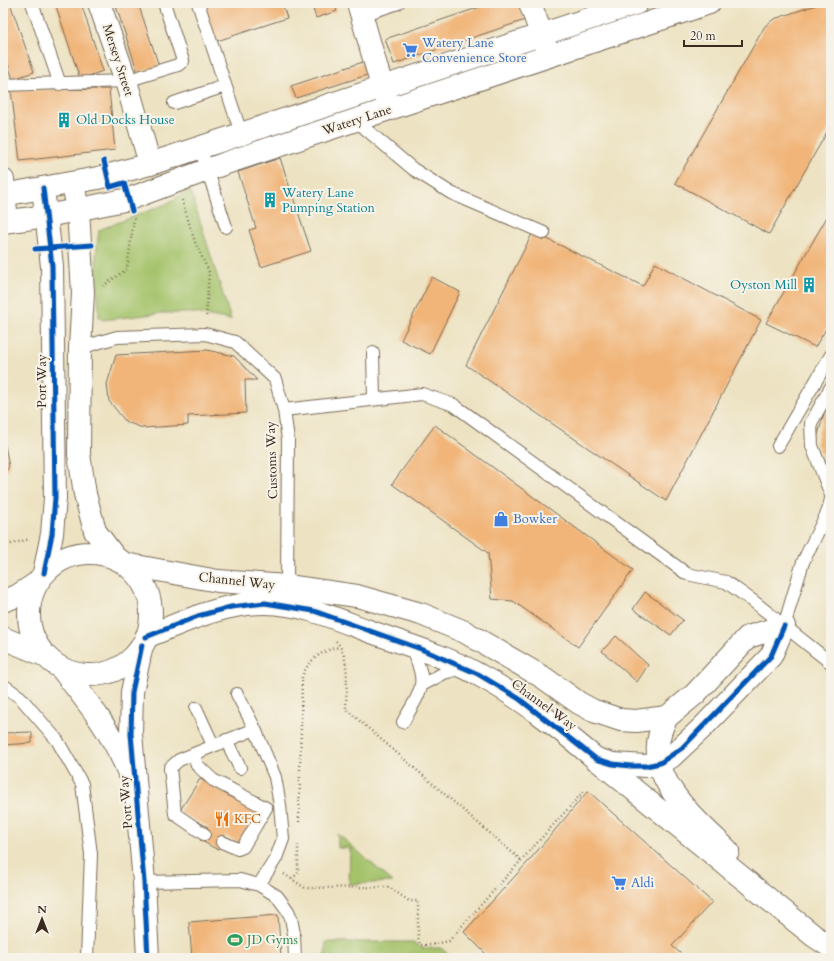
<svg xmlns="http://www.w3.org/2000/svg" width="834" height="961" viewBox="0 0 834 961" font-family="Cardo,serif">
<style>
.green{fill:#a4c36b;stroke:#707644}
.building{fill:#f1b579}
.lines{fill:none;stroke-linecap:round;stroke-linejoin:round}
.service-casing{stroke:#796b58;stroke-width:14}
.minor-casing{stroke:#796b58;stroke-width:24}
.tertiary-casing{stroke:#796b58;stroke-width:24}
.trunk-casing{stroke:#796b58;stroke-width:24}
.path{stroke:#796b58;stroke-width:2.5;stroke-dasharray:1 3;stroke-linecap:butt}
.service{stroke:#fff;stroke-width:12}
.minor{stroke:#fff;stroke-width:22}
.tertiary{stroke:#fff;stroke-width:22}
.trunk{stroke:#fff;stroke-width:22}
.cycleway-casing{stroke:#f7f3e8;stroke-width:8}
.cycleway{stroke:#0057b8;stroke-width:5}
.labels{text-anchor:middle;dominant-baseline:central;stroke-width:4;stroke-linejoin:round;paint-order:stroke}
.shop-label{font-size:13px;fill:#366cbe;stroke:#f7f3e8;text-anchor:start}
.street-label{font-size:13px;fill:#3b2a1e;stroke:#f7f3e8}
.culture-label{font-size:13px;fill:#0d838f;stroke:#f7f3e8;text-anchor:start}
.food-label{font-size:13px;fill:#c56008;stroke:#f7f3e8;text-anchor:start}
.leisure-label{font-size:13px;fill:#27864d;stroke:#f7f3e8;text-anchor:start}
</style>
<rect width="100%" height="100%" fill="#f7f3e8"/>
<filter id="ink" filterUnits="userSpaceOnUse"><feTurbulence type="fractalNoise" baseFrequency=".025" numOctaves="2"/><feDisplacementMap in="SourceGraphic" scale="8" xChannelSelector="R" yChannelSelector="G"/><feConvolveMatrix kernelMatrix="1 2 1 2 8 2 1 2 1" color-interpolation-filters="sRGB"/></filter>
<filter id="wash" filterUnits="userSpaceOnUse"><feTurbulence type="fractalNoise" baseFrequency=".012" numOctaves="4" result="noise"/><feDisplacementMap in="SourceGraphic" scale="16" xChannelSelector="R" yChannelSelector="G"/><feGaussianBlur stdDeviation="0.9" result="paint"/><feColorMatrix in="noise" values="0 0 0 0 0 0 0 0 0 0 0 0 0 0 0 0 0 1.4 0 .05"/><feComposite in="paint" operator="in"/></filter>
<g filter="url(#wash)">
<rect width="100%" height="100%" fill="#ede3c3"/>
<path class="green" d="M 190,189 L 231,320 L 195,313 L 163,313 L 103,320 L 99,317 L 96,255 L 99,230 L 166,204 Z
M 338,834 L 393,882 L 349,884 L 350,848 L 338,848 Z
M 326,942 L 412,942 L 422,948 L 441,948 L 452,958 L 308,958 L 308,956 L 325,956 Z"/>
<g id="blocks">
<path class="building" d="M 3,3 L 10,3 L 34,72 L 13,79 L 3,51 Z
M 55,3 L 81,3 L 103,71 L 80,79 Z
M 115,3 L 138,3 L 159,66 L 138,73 Z
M 201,3 L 282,3 L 287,18 L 214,42 Z
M 311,3 L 334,3 L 337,11 L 316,18 Z
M 492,3 L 519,3 L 525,20 L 394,64 L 385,39 Z
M 822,3 L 831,3 L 831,125 L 769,234 L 675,183 L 765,26 L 774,19 Z
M 363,62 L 367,75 L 296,98 L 291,86 Z
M 109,89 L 115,150 L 20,161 L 11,90 Z
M 280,158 L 311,251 L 261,267 L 249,230 L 256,228 L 238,172 Z
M 831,210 L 831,321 L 815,347 L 766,323 Z
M 533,232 L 643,286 L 655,263 L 761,320 L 666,501 L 466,365 Z
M 432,277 L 460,292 L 430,354 L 401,340 Z
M 207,350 L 234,356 L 257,380 L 245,380 L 246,413 L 188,416 L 188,425 L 143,428 L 126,422 L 109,401 L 107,384 L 116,355 Z
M 831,404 L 831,474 L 816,442 L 826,406 Z
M 435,425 L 633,570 L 578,647 L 513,601 L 492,599 L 488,553 L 392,484 Z
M 3,443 L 5,445 L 9,467 L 3,475 Z
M 645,592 L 683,620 L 671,635 L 633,609 Z
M 616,636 L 648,665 L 637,682 L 602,651 Z
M 32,732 L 32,743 L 3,745 L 3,733 Z
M 200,779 L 256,810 L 240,843 L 225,836 L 218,850 L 200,840 L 208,827 L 179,812 Z
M 588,791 L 712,902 L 672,946 L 686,958 L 490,958 L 464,932 L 527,863 Z
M 278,915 L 281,958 L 192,958 L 189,922 Z"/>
</g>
</g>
<g filter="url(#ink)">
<use href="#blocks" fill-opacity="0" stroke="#796b58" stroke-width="1"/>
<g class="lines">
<g class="service-casing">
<path id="service" d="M 32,3 L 60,84
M 198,3 L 243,139
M 362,15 L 398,3
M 3,85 L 126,81 L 178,65 L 183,61 L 164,3
M 174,103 L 225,86
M 355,120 L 413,169 L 451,193 L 544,233
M 200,147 L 226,227
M 80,348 L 117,337 L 205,334 L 235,342 L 275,379 L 284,410 L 288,440 L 287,586
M 373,353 L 374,399
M 831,387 L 811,423 L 812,446 L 831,495
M 284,410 L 422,394 L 454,405 L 687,574 L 726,582 L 753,601 L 831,663
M 778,446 L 831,355
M 784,626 L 803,562 L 828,511 L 831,499
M 3,685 L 20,697 L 57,740 L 82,784 L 91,854 L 87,958
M 422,685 L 444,673 L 463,668
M 237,694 L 255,729 L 275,777 L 280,805 L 283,839 L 276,858 L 259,885
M 196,708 L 213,745
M 403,722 C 422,689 430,682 409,646
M 226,740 L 240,768
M 194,754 L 197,765 L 213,780 L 266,808 L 243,847 L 238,849 L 222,842
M 204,834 L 175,814 L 170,768 L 179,760 L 255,729
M 144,882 L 240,880 L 259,885 L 277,896 L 288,911 L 291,918 L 294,934 L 295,958"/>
</g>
<g class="minor-casing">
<path id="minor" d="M 99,3 L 126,81 L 150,164
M 358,3 L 379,76 L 390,109
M 530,3 L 548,53
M 3,180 L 7,221
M 125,564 L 218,581 L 287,586 L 357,596 L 421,614 L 465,632 L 544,678 L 579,703 L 594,711 L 621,720 L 636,721 L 667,717 L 695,694 L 748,637 L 784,626
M 596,759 L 613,764 L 646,766 L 660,763 L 671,757 L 702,728 L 771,656 L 784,626"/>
</g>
<g class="tertiary-casing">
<path id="tertiary" d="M 73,183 L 78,210 L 83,293 L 80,348 L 79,454 L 85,494 L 95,531 L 116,559
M 43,188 L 52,266 L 55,498 L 52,534 L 44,573
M29 614a61 61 0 1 1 122 0a61 61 0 1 1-122 0Z
M 3,601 L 17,596 L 37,583
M 146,637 C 183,622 223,603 265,603 C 300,603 334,618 366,630 C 404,644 444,655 479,675 C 522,698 559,728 596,759
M 3,638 L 44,655
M 142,645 L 132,692 L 131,734 L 144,882 L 148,958
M 61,668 C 87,701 112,732 128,771"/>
</g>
<g class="trunk-casing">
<path id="trunk" d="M 3,195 L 98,178 L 150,164 L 637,3
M 3,222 L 47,216 L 129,199 L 226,163 L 709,3
M 667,717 C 635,772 693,816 728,851
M 596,759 L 814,936 L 831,947"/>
</g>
<path class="path" d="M 182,200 L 195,242 L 209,272 L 206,318
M 103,286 L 127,269 L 134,218
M 3,546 L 30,539
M 336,641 C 351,658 346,687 346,709 L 521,860
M 299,822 L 302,677 C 308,660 322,650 340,647
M 284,874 L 305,888 L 389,887 L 409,901 L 418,901 L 418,937 L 420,945 L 431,945 L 449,941 L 469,918 L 584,791
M 292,879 L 298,873 L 298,845"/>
<use href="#service" class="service"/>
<use href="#minor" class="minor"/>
<use href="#tertiary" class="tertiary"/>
<use href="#trunk" class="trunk"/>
<g class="cycleway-casing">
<path id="cycleway" d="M 104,161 L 110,187 L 124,183 L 132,211
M 43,188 L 52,266 L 55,498 L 52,534 L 44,573
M 35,249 L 92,245
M 146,637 L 198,616 L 231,607 L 265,603 L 314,611 L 421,649 L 478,674 L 518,698 L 596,759 L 613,764 L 630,766 L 646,766 L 660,763 L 682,748 L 771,656 L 784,626
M 142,645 L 132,692 L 131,734 L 144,882 L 148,958"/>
</g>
<use href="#cycleway" class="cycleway"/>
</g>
</g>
<defs>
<g id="supermarket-bare" transform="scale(1.2)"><path d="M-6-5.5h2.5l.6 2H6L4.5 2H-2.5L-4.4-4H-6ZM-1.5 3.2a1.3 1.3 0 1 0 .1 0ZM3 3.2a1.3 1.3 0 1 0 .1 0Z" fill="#3f7fe0" stroke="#f7f3e8" stroke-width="2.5" paint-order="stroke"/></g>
<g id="building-bare" transform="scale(1.2)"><path d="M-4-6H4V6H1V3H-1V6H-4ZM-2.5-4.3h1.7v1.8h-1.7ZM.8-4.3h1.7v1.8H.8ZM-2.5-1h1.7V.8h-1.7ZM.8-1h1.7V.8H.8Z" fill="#0f9aa8" stroke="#f7f3e8" stroke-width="2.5" paint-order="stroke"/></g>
<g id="shop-bare" transform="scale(1.2)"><path d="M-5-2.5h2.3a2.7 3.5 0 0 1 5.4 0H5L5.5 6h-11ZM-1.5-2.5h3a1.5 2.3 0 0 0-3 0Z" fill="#3f7fe0" stroke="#f7f3e8" stroke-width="2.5" paint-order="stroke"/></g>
<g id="restaurant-bare" transform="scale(1.2)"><path d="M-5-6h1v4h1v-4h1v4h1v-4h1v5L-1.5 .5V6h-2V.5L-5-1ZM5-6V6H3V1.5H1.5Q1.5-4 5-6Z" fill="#e8710a" stroke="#f7f3e8" stroke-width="2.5" paint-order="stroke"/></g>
<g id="stadium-bare" transform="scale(1.2)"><path d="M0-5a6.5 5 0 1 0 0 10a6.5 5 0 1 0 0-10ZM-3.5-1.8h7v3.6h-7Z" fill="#2e9e5b" stroke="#f7f3e8" stroke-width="2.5" paint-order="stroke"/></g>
</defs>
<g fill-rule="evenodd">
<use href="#supermarket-bare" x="410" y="50"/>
<use href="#building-bare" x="64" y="120"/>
<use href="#building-bare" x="270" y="200"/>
<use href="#building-bare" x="809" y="285"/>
<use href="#shop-bare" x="501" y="519"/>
<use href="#restaurant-bare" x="222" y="819"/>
<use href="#supermarket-bare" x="619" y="883"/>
<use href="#stadium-bare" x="235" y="940"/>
</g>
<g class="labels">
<g class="shop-label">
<text x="422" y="43">Watery Lane<tspan x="422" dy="15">Convenience Store</tspan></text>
<text x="513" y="519">Bowker</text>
<text x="631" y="883">Aldi</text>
</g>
<g class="street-label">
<text transform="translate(118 60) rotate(72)">Mersey Street</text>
<text transform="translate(357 120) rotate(-18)">Watery Lane</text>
<text transform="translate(42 381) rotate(-90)">Port Way</text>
<text transform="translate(272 460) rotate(-92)">Customs Way</text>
<text transform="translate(237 581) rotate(6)">Channel Way</text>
<text transform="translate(544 705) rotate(36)">Channel Way</text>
<text transform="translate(126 802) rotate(-95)">Port Way</text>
</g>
<g class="culture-label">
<text x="76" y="120">Old Docks House</text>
<text x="282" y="193">Watery Lane<tspan x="282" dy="15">Pumping Station</tspan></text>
<text x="797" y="285" text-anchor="end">Oyston Mill</text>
</g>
<g class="food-label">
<text x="234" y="819">KFC</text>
</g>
<g class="leisure-label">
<text x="247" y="940">JD Gyms</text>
</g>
</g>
<rect width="834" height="961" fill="none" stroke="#f7f3e8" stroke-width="16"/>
<g transform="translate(42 919)" stroke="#f7f3e8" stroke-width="3" paint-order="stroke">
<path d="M0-3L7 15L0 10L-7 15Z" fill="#3b2a1e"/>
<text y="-6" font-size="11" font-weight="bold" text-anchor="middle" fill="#3b2a1e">N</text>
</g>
<path d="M684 40v6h58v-6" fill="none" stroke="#3b2a1e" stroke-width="2"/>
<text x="690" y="40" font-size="12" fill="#3b2a1e" stroke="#f7f3e8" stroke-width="3" paint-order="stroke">20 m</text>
</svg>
